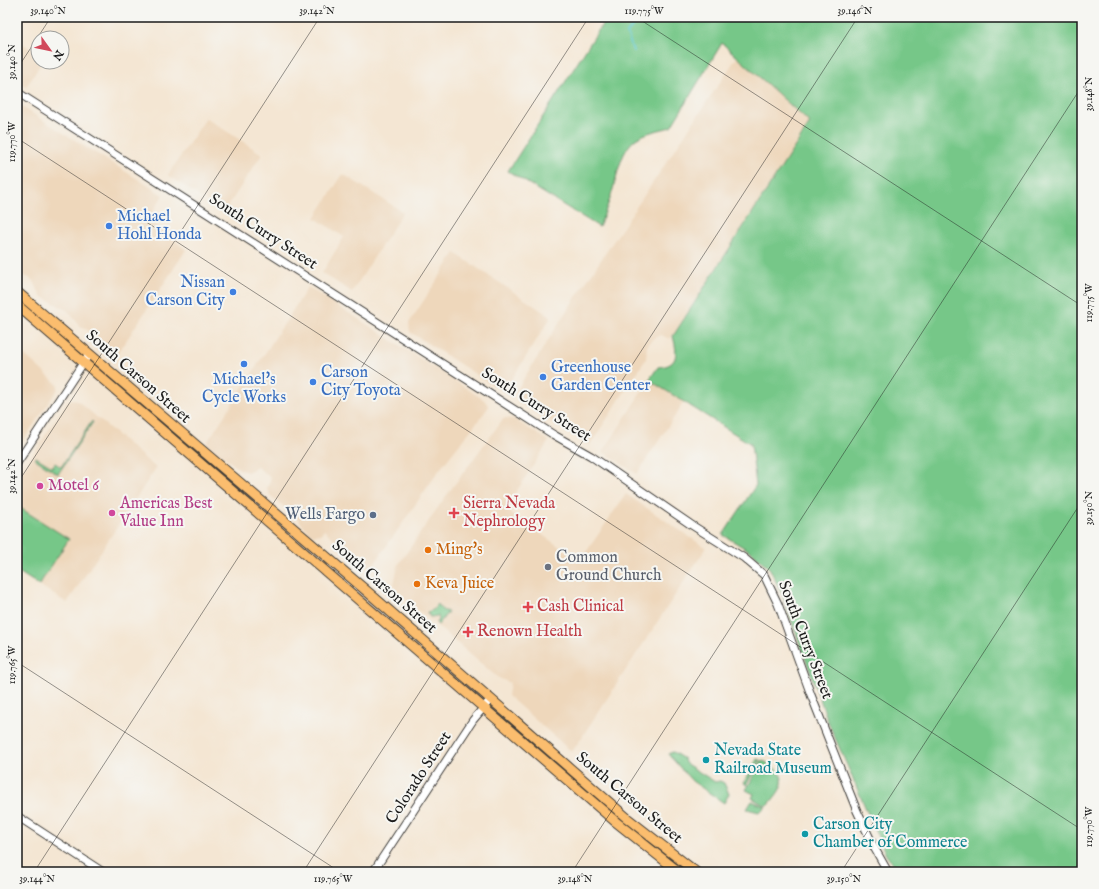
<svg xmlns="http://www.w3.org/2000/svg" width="1099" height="889" viewBox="0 0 1099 889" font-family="'IM FELL English',serif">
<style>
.built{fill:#eed7bb}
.green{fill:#76c788;stroke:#497252}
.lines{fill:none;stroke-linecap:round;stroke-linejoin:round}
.stream{stroke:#5ac8cf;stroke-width:2}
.minor-casing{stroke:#3c3a37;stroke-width:9}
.major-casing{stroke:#3c3a37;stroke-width:11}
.minor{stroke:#fff;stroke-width:7}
.major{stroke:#fbbd6e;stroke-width:9}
.ticks{fill:none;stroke:#1c1c1c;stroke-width:1;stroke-opacity:0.45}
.shop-dot{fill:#3f7fe0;stroke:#f6f6f2;stroke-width:1.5}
.hotel-dot{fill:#d1479c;stroke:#f6f6f2;stroke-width:1.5}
.health-dot{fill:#e0444e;stroke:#f6f6f2;stroke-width:1.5}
.service-dot{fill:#5c6f8a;stroke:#f6f6f2;stroke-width:1.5}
.food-dot{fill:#e8710a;stroke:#f6f6f2;stroke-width:1.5}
.worship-dot{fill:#6b7280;stroke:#f6f6f2;stroke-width:1.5}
.culture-dot{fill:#0f9aa8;stroke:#f6f6f2;stroke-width:1.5}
.labels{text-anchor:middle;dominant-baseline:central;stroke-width:4;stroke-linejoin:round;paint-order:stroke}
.shop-label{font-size:16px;fill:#366cbe;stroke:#f6f6f2;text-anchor:start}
.street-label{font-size:16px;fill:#1c1c1c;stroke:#f6f6f2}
.hotel-label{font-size:16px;fill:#b23c85;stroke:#f6f6f2;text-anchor:start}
.health-label{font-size:16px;fill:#be3a42;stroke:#f6f6f2;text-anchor:start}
.service-label{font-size:16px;fill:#4e5e75;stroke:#f6f6f2;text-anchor:end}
.food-label{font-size:16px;fill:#c56008;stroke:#f6f6f2;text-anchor:start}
.worship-label{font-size:16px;fill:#5b616d;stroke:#f6f6f2;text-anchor:start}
.culture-label{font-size:16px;fill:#0d838f;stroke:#f6f6f2;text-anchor:start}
.neatline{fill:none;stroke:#1c1c1c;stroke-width:1.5}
.ticks-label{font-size:10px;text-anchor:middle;fill:#1c1c1c}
</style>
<rect width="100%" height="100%" fill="#f6f6f2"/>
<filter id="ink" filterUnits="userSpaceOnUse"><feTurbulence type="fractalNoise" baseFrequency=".025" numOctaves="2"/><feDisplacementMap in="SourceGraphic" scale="8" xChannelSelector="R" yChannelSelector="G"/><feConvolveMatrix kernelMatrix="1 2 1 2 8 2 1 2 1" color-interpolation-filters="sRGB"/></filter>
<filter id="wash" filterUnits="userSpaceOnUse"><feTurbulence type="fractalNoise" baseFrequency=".012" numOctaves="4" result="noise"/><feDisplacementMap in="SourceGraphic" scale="16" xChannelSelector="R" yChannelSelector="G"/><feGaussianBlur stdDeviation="0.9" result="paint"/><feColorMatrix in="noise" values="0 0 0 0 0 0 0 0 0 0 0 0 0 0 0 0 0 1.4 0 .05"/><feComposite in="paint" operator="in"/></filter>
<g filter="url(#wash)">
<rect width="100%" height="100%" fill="#f4e6d3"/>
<path class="built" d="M 17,40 L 38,54 L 38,62 L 42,62 L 26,87 L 17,81 Z
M 737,57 L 810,123 L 670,339 L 661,335 L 654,338 L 647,346 L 646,359 L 590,445 L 522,404 L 518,401 L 516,391 L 566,312 Z
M 17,104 L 163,195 L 149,218 L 186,250 L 114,359 L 88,330 L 81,327 L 68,311 L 41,296 L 34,282 L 28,277 L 20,275 L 17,270 Z
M 206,118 L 262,154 L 226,209 L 221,211 L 168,175 Z
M 343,174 L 403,212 L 352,292 L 322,273 L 344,237 L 315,218 Z
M 455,253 L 551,317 L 508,385 L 501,388 L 497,388 L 410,332 L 409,323 Z
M 308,287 L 451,378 L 484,400 L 488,405 L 488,408 L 481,417 L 440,469 L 370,570 L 324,530 L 321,534 L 313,535 L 309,533 L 298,519 L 270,495 L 267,488 L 271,478 L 256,466 L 252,470 L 247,472 L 241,470 L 206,444 Z
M 17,348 L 58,385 L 57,390 L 17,450 Z
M 649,380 L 684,402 L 637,474 L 603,452 Z
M 72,399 L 79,402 L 156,468 L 67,603 L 39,585 L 69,539 L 17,506 L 17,479 L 67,402 Z
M 506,418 L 514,419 L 549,441 L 505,509 L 580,561 L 626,494 L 706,548 L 572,752 L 508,696 L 510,683 L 497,677 L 397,592 L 394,585 L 398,565 L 446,496 L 503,419 Z"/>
<path class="green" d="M 607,17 L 1082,17 L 1082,872 L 899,872 L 886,855 L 829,724 L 782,594 L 770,569 L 753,553 L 723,535 L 756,485 L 751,444 L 649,380 L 658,367 C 680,366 677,352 673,336 L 810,123 L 722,43 L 671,127 C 660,130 646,132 636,139 C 619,151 617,181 610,198 C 607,208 603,217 599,227 L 508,171 Z
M 92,421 L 93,422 L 58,474 L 34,458 L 36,457 L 52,467 L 55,463 L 61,467 Z
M 17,506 L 69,539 L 39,585 L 17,571 Z
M 438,604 L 442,610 L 448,612 L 438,625 L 436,623 L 439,620 L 438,616 L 430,617 L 427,612 L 433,610 Z
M 673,752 L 684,759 L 685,763 L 715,782 L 720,781 L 724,783 L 729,794 L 724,803 L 692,781 L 668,754 Z
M 757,759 L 760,760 L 746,785 L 744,783 Z
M 762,760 C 789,775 787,784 768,805 L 764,805 L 752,798 L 754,794 L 746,790 Z
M 752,801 L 766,807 L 759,812 L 747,809 Z"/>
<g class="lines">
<path class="stream" d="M 633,51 L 627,33 L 639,19 L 638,17"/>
</g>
</g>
<g filter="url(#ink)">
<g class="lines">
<g class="minor-casing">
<path id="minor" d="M 17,92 L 554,435 L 591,456 L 690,524 L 744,558 L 764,575 L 778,604 L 811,695 L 857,811 L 875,849 L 888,872
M 17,463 L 89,354
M 17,816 L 103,872
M 373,872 L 473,720 L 490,700"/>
</g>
<g class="major-casing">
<path id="major" d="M 17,292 L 369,593 L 627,818 L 696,872
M 17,305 L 616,822 L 679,872"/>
</g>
<use href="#minor" class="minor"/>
<use href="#major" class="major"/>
</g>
</g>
<path class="ticks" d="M 636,17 L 1082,306M 17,69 L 51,17M 17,138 L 1082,830M 17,484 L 320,17M 17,662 L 340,872M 34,872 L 589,17M 303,872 L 858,17M 572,872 L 1082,86M 841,872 L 1082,501"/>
<g class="shop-dot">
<circle cx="109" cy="226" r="4"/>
<circle cx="233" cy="292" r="4"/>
<circle cx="244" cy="364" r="4"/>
<circle cx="543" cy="377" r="4"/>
<circle cx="313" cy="382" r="4"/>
</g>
<g class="hotel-dot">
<circle cx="40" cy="486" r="4"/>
<circle cx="112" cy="513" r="4"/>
</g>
<g class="health-dot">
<path d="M452 507h4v4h4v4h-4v4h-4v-4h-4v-4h4z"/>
<path d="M526 601h4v4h4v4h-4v4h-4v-4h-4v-4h4z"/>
<path d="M466 626h4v4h4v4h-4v4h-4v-4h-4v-4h4z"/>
</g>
<circle class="service-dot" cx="373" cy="515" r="4"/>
<g class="food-dot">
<circle cx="428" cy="550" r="4"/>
<circle cx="417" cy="584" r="4"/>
</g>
<circle class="worship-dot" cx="548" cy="567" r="4"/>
<g class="culture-dot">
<circle cx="706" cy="760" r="4"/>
<circle cx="805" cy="834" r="4"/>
</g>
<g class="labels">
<g class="shop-label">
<text x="117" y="217">Michael<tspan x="117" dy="18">Hohl Honda</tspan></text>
<text x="225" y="283" text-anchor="end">Nissan<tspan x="225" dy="18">Carson City</tspan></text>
<text x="551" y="368">Greenhouse<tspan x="551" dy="18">Garden Center</tspan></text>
<text x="321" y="373">Carson<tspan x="321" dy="18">City Toyota</tspan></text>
<text x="244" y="380" text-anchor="middle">Michael's<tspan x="244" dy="18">Cycle Works</tspan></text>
</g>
<g class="street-label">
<text transform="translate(263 232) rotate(33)">South Curry Street</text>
<text transform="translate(138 377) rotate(41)">South Carson Street</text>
<text transform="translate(536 405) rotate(32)">South Curry Street</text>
<text transform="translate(384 587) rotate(41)">South Carson Street</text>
<text transform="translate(805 640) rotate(69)">South Curry Street</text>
<text transform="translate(419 778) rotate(-57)">Colorado Street</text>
<text transform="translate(629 798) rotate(40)">South Carson Street</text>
</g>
<g class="hotel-label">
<text x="48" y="486">Motel 6</text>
<text x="120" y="504">Americas Best<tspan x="120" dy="18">Value Inn</tspan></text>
</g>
<g class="health-label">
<text x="463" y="504">Sierra Nevada<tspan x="463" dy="18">Nephrology</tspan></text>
<text x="537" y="607">Cash Clinical</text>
<text x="477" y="632">Renown Health</text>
</g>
<g class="service-label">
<text x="365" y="515">Wells Fargo</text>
</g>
<g class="food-label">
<text x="436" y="550">Ming's</text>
<text x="425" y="584">Keva Juice</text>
</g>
<g class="worship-label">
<text x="556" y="558">Common<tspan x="556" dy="18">Ground Church</tspan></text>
</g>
<g class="culture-label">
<text x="714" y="751">Nevada State<tspan x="714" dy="18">Railroad Museum</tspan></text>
<text x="813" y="825">Carson City<tspan x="813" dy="18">Chamber of Commerce</tspan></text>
</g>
</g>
<rect width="1099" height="889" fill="none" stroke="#f6f6f2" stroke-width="44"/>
<g transform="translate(50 50) rotate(123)"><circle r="19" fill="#f6f6f2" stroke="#9f9f9c"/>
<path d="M0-3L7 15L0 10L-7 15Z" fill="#d1495b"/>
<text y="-6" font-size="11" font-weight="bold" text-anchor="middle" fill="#1c1c1c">N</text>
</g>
<rect x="22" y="22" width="1055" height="845" class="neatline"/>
<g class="ticks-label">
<text x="48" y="14">39.140°N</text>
<text x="317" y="14">39.142°N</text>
<text x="644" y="14">119.775°W</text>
<text x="855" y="14">39.146°N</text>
<text transform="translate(11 62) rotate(-90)" y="4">39.140°N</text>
<text transform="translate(1088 94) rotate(-90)" y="4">39.148°N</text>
<text transform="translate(11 142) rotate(-90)" y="4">119.770°W</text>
<text transform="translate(1088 303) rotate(-90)" y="4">119.775°W</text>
<text transform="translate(11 476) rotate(-90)" y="4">39.142°N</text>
<text transform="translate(1088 508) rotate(-90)" y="4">39.150°N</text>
<text transform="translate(11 665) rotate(-90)" y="4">119.765°W</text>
<text transform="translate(1088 827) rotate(-90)" y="4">119.770°W</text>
<text x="37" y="882">39.144°N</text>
<text x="333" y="882">119.765°W</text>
<text x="575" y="882">39.148°N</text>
<text x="844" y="882">39.150°N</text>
</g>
</svg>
